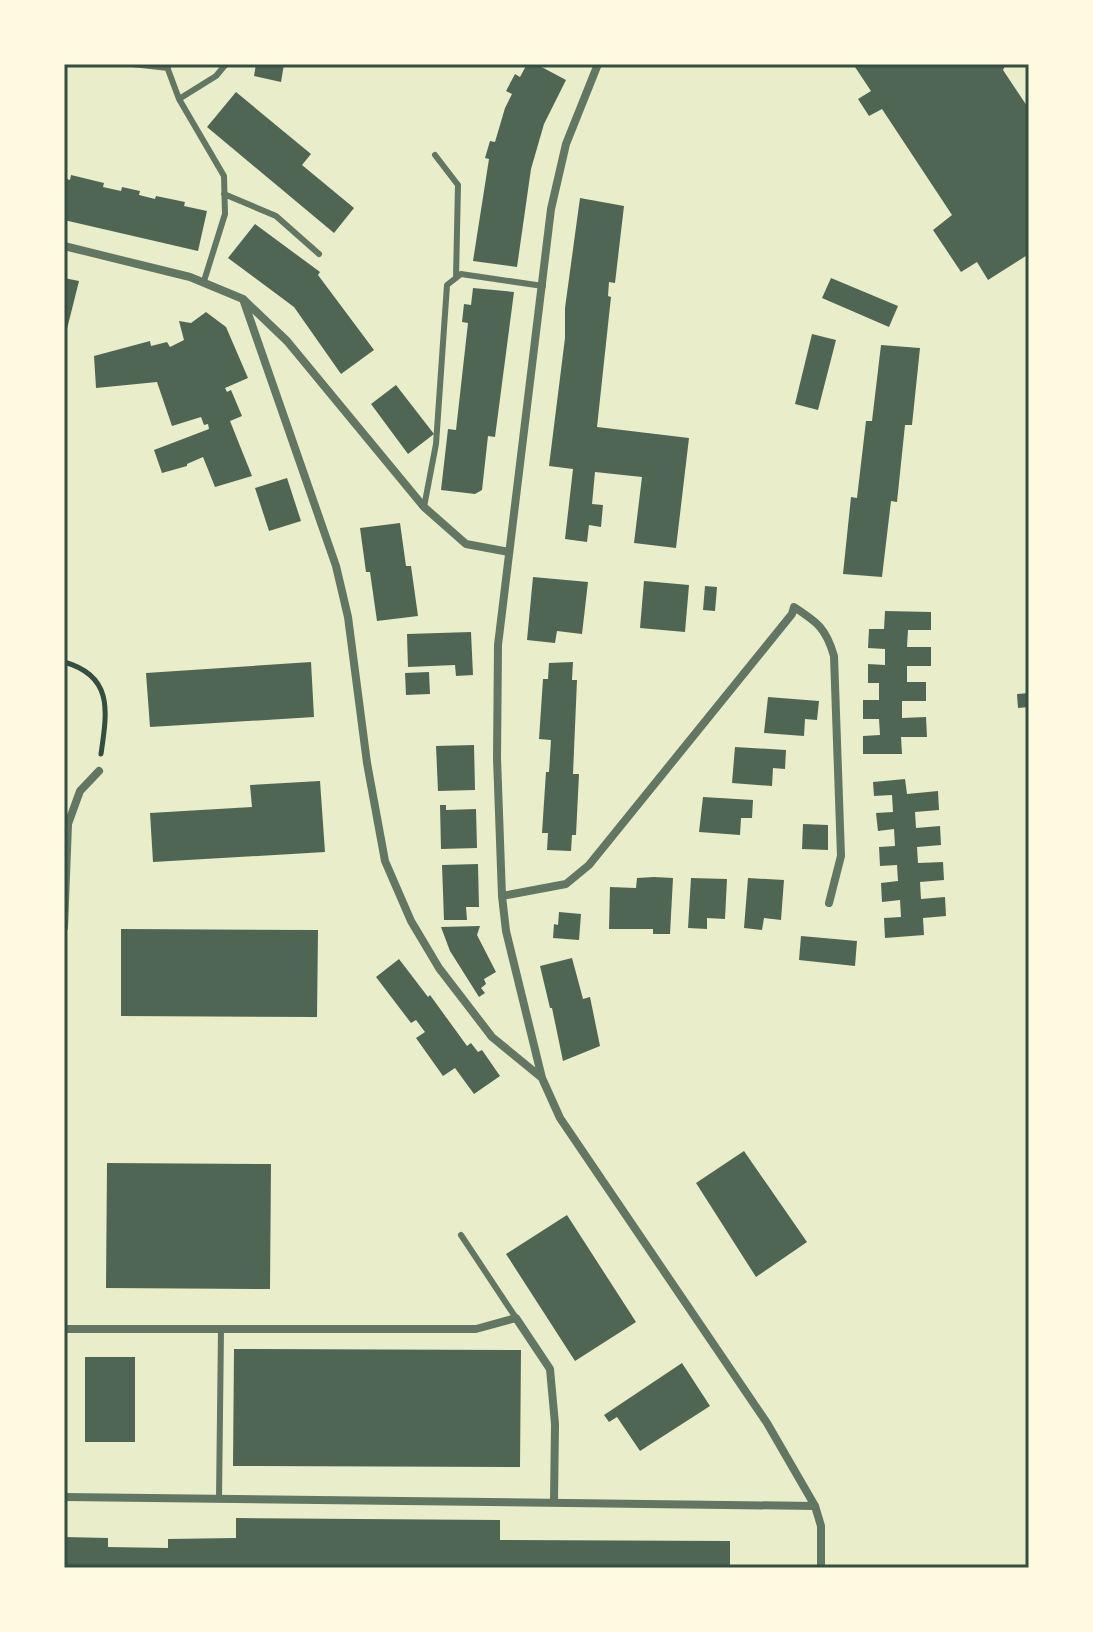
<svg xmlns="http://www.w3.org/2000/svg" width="1093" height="1632" viewBox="0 0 1093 1632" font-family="'Noto Serif',serif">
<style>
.building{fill:#4f6655}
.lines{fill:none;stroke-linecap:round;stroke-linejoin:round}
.path{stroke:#344e41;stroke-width:5}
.service{stroke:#617663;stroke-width:6}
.minor{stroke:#617663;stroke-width:8}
.neatline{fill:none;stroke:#344e41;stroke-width:3}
</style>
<rect width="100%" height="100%" fill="#e9edc9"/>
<path class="building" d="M 256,64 L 284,64 L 281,82 L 254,76 Z
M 527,64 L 536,64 L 566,80 L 544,124 L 531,169 L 517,267 L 473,261 L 489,159 L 485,158 L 490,141 L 495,142 L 505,108 L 512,94 L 506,91 L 515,74 L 520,77 Z
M 853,64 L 1006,64 L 1003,70 L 1029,109 L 1029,254 L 988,280 L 977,262 L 961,272 L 933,230 L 952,215 L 882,109 L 869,116 L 858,99 L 871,91 Z
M 236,92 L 311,154 L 302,165 L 354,208 L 334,233 L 207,127 Z
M 71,175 L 104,183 L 103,187 L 121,191 L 122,187 L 140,191 L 139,195 L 155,199 L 156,196 L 185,202 L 184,206 L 207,211 L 198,251 L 64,220 L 64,178 L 70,180 Z
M 580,198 L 624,206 L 615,283 L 609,282 L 608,296 L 611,297 L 597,427 L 689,438 L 676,548 L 634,543 L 642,477 L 595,472 L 592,504 L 603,505 L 601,527 L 589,525 L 587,542 L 565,539 L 573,469 L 549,466 L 565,338 L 565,308 Z
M 255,224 L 320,272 L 318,275 L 374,350 L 341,374 L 294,307 L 228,258 Z
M 64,278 L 79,281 L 67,329 L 64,328 Z
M 831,278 L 898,306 L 889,327 L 822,298 Z
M 473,288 L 514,292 L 495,437 L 488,436 L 482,490 L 475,494 L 441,490 L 448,429 L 456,430 L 468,323 L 462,322 L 464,304 L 471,305 Z
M 206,312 L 226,327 L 248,378 L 225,388 L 227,392 L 231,390 L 242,416 L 230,421 L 252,476 L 215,487 L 203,457 L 187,464 L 187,466 L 162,473 L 154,450 L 209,429 L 208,424 L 204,425 L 201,417 L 172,426 L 157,382 L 96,388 L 94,356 L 150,341 L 151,346 L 167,342 L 170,347 L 184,340 L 179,321 L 191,323 Z
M 812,334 L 836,340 L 818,410 L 795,404 Z
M 881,345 L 920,348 L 912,425 L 905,425 L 897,502 L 891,501 L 882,577 L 843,574 L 851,497 L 857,498 L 866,421 L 872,421 Z
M 396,385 L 434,434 L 408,454 L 371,404 Z
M 287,478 L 301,521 L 269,531 L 255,488 Z
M 400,523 L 406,566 L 411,566 L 418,616 L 377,621 L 370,572 L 366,572 L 360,528 Z
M 533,577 L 588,582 L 582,634 L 557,631 L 555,643 L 527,640 Z
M 644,581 L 689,585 L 685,632 L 640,628 Z
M 705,586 L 717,587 L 715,611 L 703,610 Z
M 885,611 L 931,612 L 931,630 L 908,630 L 907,647 L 931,647 L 931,666 L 907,666 L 907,682 L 926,682 L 926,701 L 902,701 L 902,718 L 926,717 L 927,737 L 901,737 L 902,754 L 863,754 L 863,736 L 880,735 L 879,719 L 863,719 L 863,700 L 879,700 L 879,683 L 868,683 L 868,664 L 885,665 L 885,649 L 868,648 L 869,629 L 884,629 Z
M 471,632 L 473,675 L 456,676 L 455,665 L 408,667 L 407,634 Z
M 311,662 L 314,717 L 150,727 L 146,673 Z
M 573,662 L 572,680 L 577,680 L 573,774 L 579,774 L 576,835 L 572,835 L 571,851 L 547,850 L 548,833 L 542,833 L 546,772 L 549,772 L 551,740 L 539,739 L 543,679 L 548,679 L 549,663 Z
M 429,672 L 430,694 L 406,695 L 405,673 Z
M 1029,693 L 1029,707 L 1018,708 L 1017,694 Z
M 768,697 L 819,701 L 817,720 L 805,719 L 804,736 L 764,733 Z
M 474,745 L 475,790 L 438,791 L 436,746 Z
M 735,747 L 786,750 L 785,769 L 773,768 L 772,786 L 732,783 Z
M 905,779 L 907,794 L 938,791 L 939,810 L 915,812 L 916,828 L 940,826 L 941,845 L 917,847 L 918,863 L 943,862 L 944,880 L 920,882 L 921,899 L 945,897 L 946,916 L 923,918 L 924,935 L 885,938 L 884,918 L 901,917 L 900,900 L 882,902 L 881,883 L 898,881 L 897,865 L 880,866 L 879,847 L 895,846 L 894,829 L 878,831 L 876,813 L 893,812 L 892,795 L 874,796 L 873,782 Z
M 320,781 L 325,852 L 153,862 L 150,813 L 252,807 L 250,785 Z
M 703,797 L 753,800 L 752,818 L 741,818 L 740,835 L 699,832 Z
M 440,805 L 446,805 L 446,810 L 476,809 L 477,848 L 441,849 Z
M 803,824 L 828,825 L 828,850 L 802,849 Z
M 478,864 L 479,907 L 466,907 L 467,920 L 444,920 L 442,865 Z
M 654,877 L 673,878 L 670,934 L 653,934 L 653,929 L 609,929 L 610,887 L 636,888 L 637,878 Z
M 691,878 L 727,879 L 725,919 L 707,918 L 707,929 L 688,928 Z
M 748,878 L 784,880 L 781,920 L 764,918 L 762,930 L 744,928 Z
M 559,912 L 581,914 L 579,940 L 553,938 L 554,924 L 558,925 Z
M 480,926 L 477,935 L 496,972 L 484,979 L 486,984 L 481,988 L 485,993 L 479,997 L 450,951 L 441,927 Z
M 121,929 L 318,930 L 317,1017 L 121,1016 Z
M 801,936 L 857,941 L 855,966 L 799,960 Z
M 572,958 L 583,999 L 590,997 L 600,1046 L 563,1061 L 552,1008 L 550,1008 L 540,966 Z
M 399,959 L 428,997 L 430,995 L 467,1046 L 471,1043 L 478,1052 L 482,1050 L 500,1076 L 474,1094 L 455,1068 L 443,1076 L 416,1038 L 425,1032 L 416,1020 L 411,1023 L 376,977 Z
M 744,1151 L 807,1242 L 756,1277 L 696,1183 Z
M 107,1163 L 271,1164 L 270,1289 L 106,1288 Z
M 567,1215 L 636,1322 L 575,1361 L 506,1254 Z
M 234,1349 L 521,1350 L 520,1467 L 233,1466 Z
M 85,1357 L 135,1357 L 135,1442 L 85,1442 Z
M 682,1363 L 710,1406 L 640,1451 L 617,1417 L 609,1422 L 604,1415 Z
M 236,1518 L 500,1520 L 500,1540 L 730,1541 L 730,1568 L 64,1568 L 64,1537 L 108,1538 L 108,1547 L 168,1548 L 168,1539 L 236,1538 Z"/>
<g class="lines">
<path class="path" d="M 64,662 C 114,676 107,712 101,754"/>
<path class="service" d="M 132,64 L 168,68
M 166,64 L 179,99 L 224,176 L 225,214 L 204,281
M 179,99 L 216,76 L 226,64
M 435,155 L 458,185 L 456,278
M 224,194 L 276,216 L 319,254
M 424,507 L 436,444 L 447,285 L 461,274 L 543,286
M 461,1235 L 516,1318
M 219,1499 L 221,1329"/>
<path class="minor" d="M 598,64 L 566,144 L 551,209 L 498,645 L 497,758 L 502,896 L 506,931 L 542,1078 L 560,1118 L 767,1423 L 815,1506 L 821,1526 L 821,1568
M 64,246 L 190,277 L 243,299 L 287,341 L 424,507 L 466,544 L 509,552
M 243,299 L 336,566 L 348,617 L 367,763 L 385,861 L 411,921 L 439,968 L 492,1037 L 542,1078
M 502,896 L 566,884 L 589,865 L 792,614 L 794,607 C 817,622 826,628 834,656 L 841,856 L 829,903
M 64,927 L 68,824 L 80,791 L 99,771
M 64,1329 L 476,1329 L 516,1318 L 550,1369 L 555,1424 L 554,1502
M 64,1497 L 815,1506"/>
</g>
<rect width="1093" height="1632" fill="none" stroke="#fefae0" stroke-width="132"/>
<rect x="66" y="66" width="961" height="1500" class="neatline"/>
</svg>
